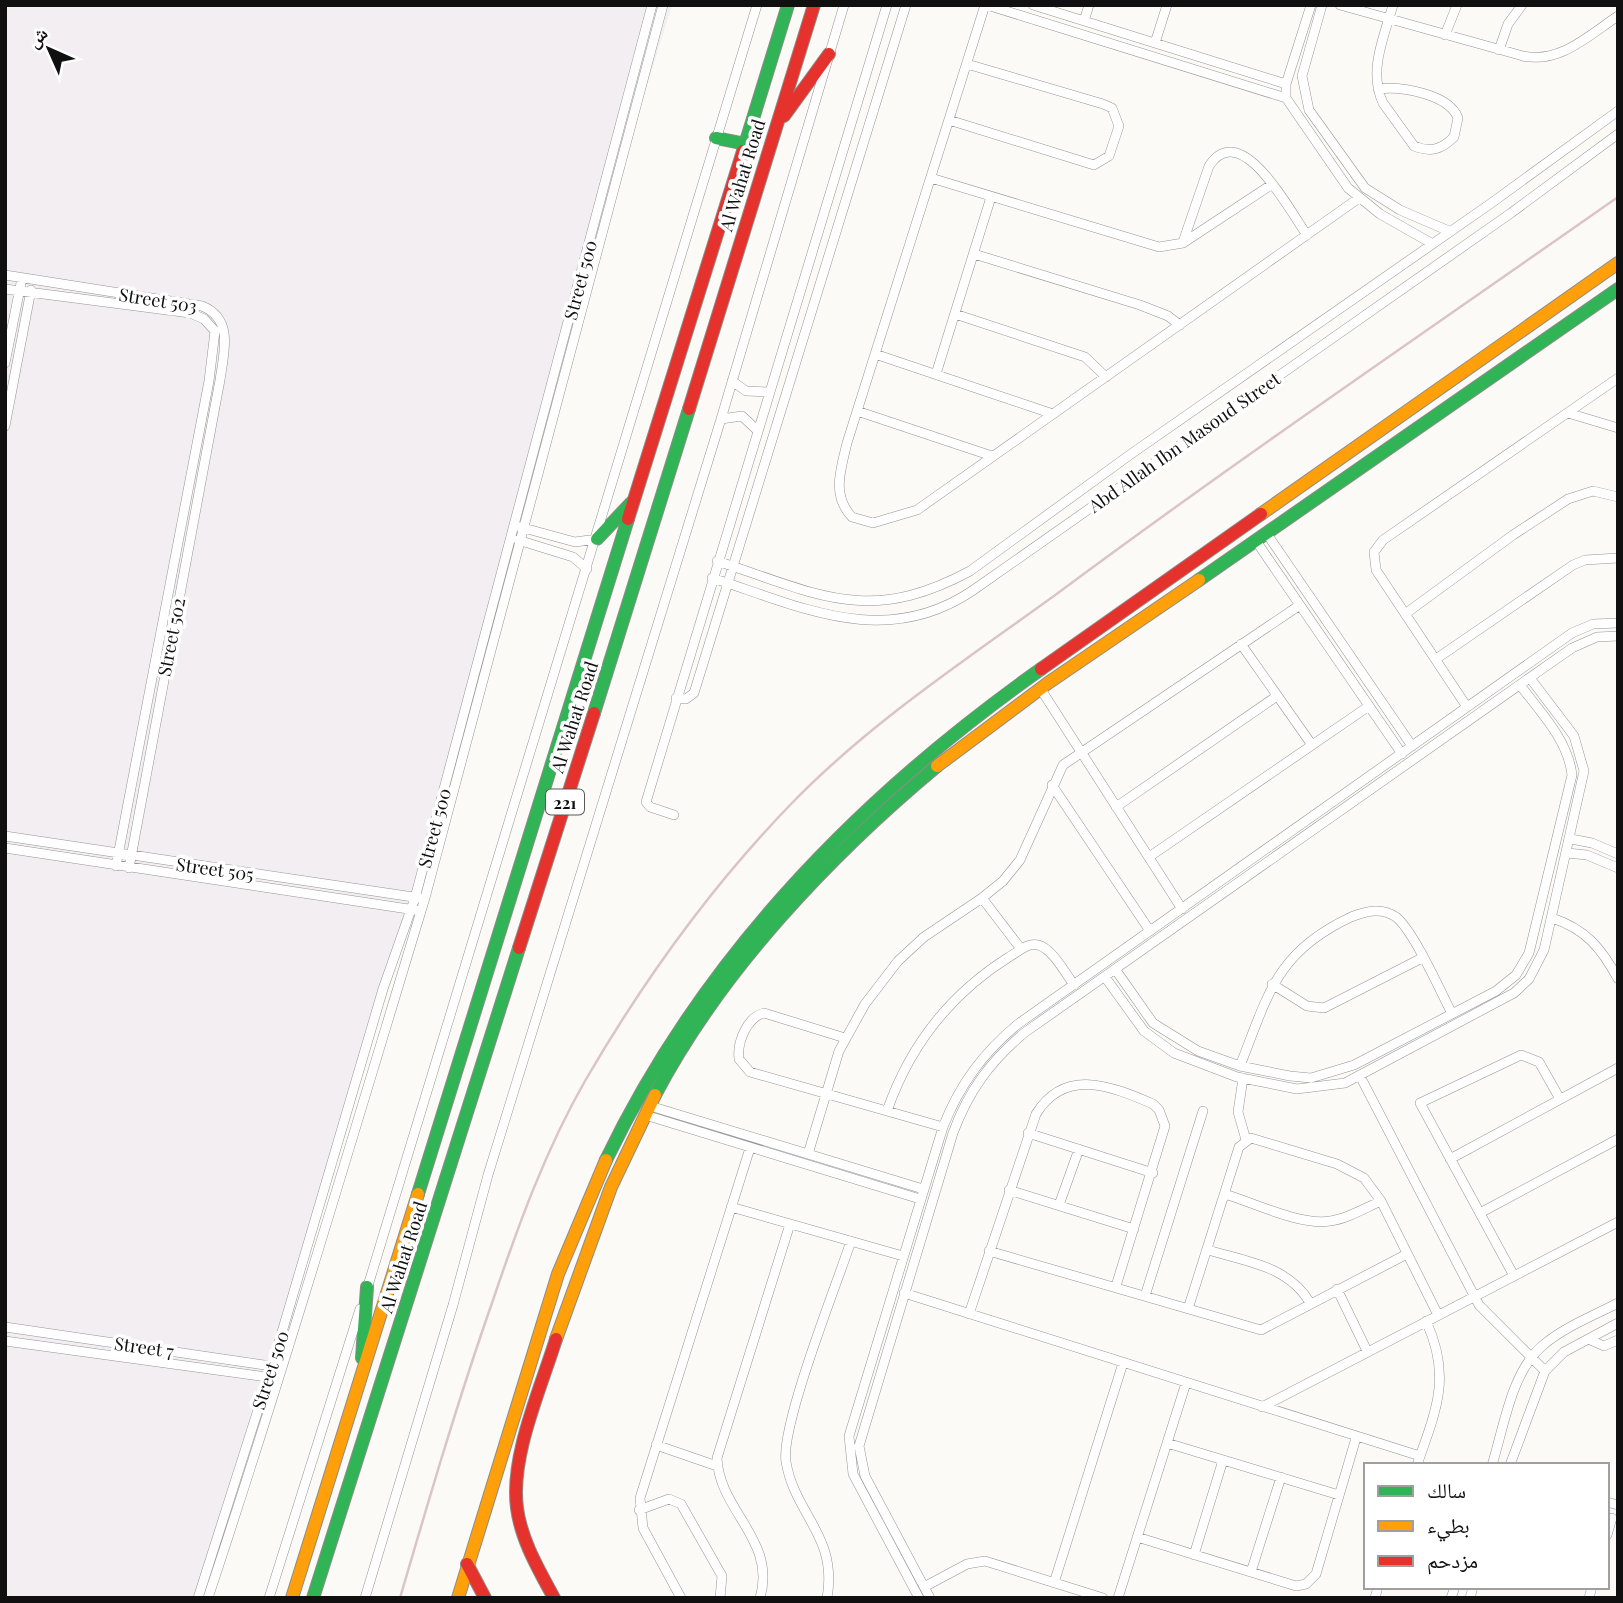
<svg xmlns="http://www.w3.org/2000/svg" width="1623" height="1603" viewBox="0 0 1623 1603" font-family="'Playfair Display','Noto Naskh Arabic',serif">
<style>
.industrial{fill:#f3eef2}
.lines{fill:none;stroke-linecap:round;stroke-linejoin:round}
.street-casing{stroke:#969594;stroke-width:10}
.fast-casing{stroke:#8d8c8a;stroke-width:14}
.slow-casing{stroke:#8d8c8a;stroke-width:14}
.jam-casing{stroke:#8d8c8a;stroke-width:14}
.street{stroke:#fffefe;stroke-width:9}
.fast{stroke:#30b455;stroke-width:12}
.slow{stroke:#ff9f0a;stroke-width:12}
.jam{stroke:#e5322d;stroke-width:12}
.rail{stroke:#dac4c8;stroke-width:2.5}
.labels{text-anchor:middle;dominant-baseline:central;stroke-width:7;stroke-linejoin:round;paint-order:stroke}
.shield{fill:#fff;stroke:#585858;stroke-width:2}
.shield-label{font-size:16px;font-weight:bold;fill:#101010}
.street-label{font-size:18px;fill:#101010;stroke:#fff}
</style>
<rect width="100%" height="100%" fill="#fcfaf6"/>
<path class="industrial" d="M 5,5 L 672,5 L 506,541 L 413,892 L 205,1598 L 5,1598 Z"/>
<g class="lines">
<g class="street-casing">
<path id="street" d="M 985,5 L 847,443 C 841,469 831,495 852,517 L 873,523 L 917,510 L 1359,198
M 987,5 L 1286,98
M 1033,5 L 1286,84
M 1311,5 L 1286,84 L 1286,98 L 1348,188 L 1380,214 L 1431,243
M 1322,5 L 1302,76 L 1309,110 L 1365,188 L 1400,210 L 1449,231
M 1340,5 L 1523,56 C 1560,64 1589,35 1618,16
M 1084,21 L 1089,5
M 1445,35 L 1457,5
M 1155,43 L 1167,5
M 1499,50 L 1508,24 L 1522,5
M 1378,89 C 1401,86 1449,94 1458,118 L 1454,137 C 1442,149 1431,153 1414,146 L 1383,103 C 1368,71 1384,37 1393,5
M 949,120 L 1094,165 L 1109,156 L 1119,126 L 1112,108 L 1103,104 L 967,64
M 931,178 L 1159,247 L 1183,243 L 1271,185
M 1183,242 L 1209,166 C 1241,117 1289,210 1307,235
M 974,254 L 1140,305 L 1168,316 L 1180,325
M 5,275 L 202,306 C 234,319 224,352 220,380 L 129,868
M 5,289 L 190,313 L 204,319 L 215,331 L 209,381 L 116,866
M 955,314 L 1085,357 L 1106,377
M 875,354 L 1053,414
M 5,363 L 22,278
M 936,374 L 991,197
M 732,381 L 746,391 L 769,392
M 857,411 L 992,456
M 1568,413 L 1618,428
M 721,419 L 742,416 L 758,431
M 5,426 L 31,290
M 520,527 L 575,542 L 597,539
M 1267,534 L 1412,746
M 518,540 L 573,557 L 587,569
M 1256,541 L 1402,754
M 717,561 C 818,594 868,626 970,571 L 1131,454 L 1490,204 L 1618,111
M 712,578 C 800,606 884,650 972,591 L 1511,213 L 1618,134
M 1405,614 L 1513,535 L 1568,499 L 1593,491 L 1618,497
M 1241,644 L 1312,745
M 1436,659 L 1573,565 L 1585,560 L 1618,558
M 1040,688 L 1182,909
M 676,698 L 686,699 L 694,693 L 906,5
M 1467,707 L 1376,570 L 1374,552 L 1383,540 L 1618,378
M 1052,785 L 1150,931
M 1116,807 L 1277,696
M 674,815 L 650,807 L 646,802 L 887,5
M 5,836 L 420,898
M 1571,839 L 1592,843 L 1618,854
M 5,848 L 415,910
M 1567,853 L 1587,855 L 1618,868
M 1149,857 L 1369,706
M 982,898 L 1021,949
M 1552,918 C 1586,929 1602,949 1618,979
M 1115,969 L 1153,1023 L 1198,1051 L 1240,1066 L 1290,1076 L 1311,1078 L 1354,1065 L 1496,991 L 1516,975 L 1529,953 L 1572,775 C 1568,740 1541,713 1520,685
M 1105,977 L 1144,1031 L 1174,1053 L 1237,1077 L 1297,1089 L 1345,1083 L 1514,993 L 1529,979 L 1544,950 L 1584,771 L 1574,736 L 1530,678
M 1272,984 L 1307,1006 L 1324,1008 L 1422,958
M 845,1038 L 764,1013 C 747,1017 737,1042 739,1059 L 750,1072 L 943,1127
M 1240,1066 C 1268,995 1276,952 1351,917 C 1366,911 1382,907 1396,917 C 1413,930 1441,992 1452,1014
M 1360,1076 L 1479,1305 L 1545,1371
M 1243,1078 L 1238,1112 L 1246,1140
M 650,1106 L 923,1189
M 887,1111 C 910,1045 950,994 1009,957 C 1018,952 1028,942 1038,945 C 1052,948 1066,974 1074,985
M 645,1115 L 920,1199
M 1028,1133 L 1153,1173
M 808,1154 L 839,1051 L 865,1004 L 898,961 L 924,937 L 982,898 L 1003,881 L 1020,860 L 1063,765 L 1300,605
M 1450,1159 L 1618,1068
M 1009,1190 L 1134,1229
M 1225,1194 C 1254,1203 1301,1226 1330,1221 C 1347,1219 1365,1208 1381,1201
M 1059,1205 L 1079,1149
M 731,1207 L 903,1256
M 1480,1213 L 1618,1139
M 1208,1250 C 1245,1261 1289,1266 1310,1303
M 989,1251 L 1261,1330 L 1407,1254
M 1514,1276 L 1420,1103 L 1521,1055 L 1539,1062 L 1560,1099
M 367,1289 L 757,5
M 1337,1289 L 1367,1351
M 904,1293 L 1420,1456
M 1145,1296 L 1203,1111
M 1188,1309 L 1239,1147 L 1251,1138 L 1337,1164 L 1364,1178 L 1381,1201 L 1438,1315
M 969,1314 L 1036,1114 C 1065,1067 1111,1086 1153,1104 L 1159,1110 L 1165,1126 L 1116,1286
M 5,1327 L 278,1367
M 1588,1339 L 1604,1346 L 1618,1340
M 5,1341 L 274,1378
M 1262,1407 L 1618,1222
M 1167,1443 L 1339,1495
M 656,1445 L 717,1466
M 1417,1465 C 1436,1410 1452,1377 1426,1321
M 1492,1465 C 1504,1427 1511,1373 1542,1346 C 1564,1327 1593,1316 1618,1303
M 1510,1465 L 1545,1371 L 1564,1352 L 1618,1323
M 1607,1502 L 1618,1505
M 639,1510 L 669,1499 L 681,1504 L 722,1576 L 720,1598
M 1607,1535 L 1612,1518
M 1137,1537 L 1296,1586 L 1306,1584 L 1316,1574 L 1356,1438
M 1194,1555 L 1223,1460
M 1251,1572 L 1281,1477
M 1054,1583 L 1123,1363
M 924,1587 L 967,1564 L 985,1561 L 1103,1598
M 198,1598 L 272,1366 L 383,989 L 415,898 L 652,5
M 208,1598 C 285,1366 354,1132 425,898 L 663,5
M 269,1598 L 360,1309
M 365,1598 L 453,1305 L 488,1175 L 721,419 L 844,5
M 681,1598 L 643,1528 L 640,1498 L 750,1148
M 760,1598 C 777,1540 719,1511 717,1458 L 790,1224
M 827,1598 C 838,1536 795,1515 786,1462 C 780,1426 837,1284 851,1241
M 919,1598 L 853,1474 L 849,1436 L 943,1127 C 960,1084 983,1053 1018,1024 L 1572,633 L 1593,624 L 1618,623
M 930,1598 L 865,1476 L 859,1446 L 953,1133 C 969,1090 990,1062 1024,1033 L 1572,648 L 1597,637 L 1618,636
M 1118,1598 L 1186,1383
M 1375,1598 L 1378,1587
M 1451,1598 L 1455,1587
M 1470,1598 L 1473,1587
M 1589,1598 L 1592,1587"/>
</g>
<g class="fast-casing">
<path id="fast" d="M 716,138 L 746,144
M 743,151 L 788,5
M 597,539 L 631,503
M 1199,580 L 1618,289
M 594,713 L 689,409
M 655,1095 C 720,971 830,855 937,766
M 606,1160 C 703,958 860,797 1041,669
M 418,1194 L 628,519
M 362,1358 L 367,1287
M 313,1598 L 519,948"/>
</g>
<g class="slow-casing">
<path id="slow" d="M 1261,514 L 1618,263
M 937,766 L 1048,683 L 1199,580
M 556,1339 L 611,1187 L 655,1095
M 292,1598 L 418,1194
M 458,1598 L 558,1274 L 606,1160"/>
</g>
<g class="jam-casing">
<path id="jam" d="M 784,116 L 829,54
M 689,409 L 814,5
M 628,519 L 743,151
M 1041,669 L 1261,514
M 519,948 L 594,713
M 467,1564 L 485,1598
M 554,1598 C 539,1570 521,1540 517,1508 C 510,1456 541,1388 556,1339"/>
</g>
<use href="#street" class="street"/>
<use href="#fast" class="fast"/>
<use href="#slow" class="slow"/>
<use href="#jam" class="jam"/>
<path class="rail" d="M 400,1598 C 429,1499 458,1400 492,1303 C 518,1226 545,1151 585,1081 C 643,981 712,885 793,802 C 871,722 967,659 1058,593 C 1241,457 1431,328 1618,197"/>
</g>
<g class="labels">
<rect class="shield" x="546" y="789.5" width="38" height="25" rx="5"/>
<g class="shield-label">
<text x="565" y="802">221</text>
</g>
<g class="street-label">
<text transform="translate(742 175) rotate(-73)">Al Wahat Road</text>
<text transform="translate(580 280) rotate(-75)">Street 500</text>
<text transform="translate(158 300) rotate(9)">Street 503</text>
<text transform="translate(1184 442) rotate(-35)">Abd Allah Ibn Masoud Street</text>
<text transform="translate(171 637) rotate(-79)">Street 502</text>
<text transform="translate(574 717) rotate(-72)">Al Wahat Road</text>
<text transform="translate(434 828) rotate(-75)">Street 500</text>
<text transform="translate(215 869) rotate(8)">Street 505</text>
<text transform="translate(403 1257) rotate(-72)">Al Wahat Road</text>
<text transform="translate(144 1347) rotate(8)">Street 7</text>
<text transform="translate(270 1370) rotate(-72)">Street 500</text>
</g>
</g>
<rect width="1623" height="1603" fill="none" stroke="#101010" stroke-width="14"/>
<rect x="1364" y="1463" width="245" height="126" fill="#ffffff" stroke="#9f9f9f" stroke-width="2"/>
<rect x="1378" y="1486" width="35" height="10" fill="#30b455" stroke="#9f9f9f" stroke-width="2"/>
<text x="1427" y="1498" font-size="21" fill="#101010">سالك</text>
<rect x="1378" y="1521" width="35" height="10" fill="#ff9f0a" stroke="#9f9f9f" stroke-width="2"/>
<text x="1427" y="1533" font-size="21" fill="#101010">بطيء</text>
<rect x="1378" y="1556" width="35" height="10" fill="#e5322d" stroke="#9f9f9f" stroke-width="2"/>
<text x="1427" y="1568" font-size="21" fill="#101010">مزدحم</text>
<g transform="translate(49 49) rotate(315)" stroke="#ffffff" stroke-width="5" paint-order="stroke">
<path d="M0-5L12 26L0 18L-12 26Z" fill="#101010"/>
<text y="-10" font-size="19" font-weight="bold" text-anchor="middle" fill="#101010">ش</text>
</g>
</svg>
